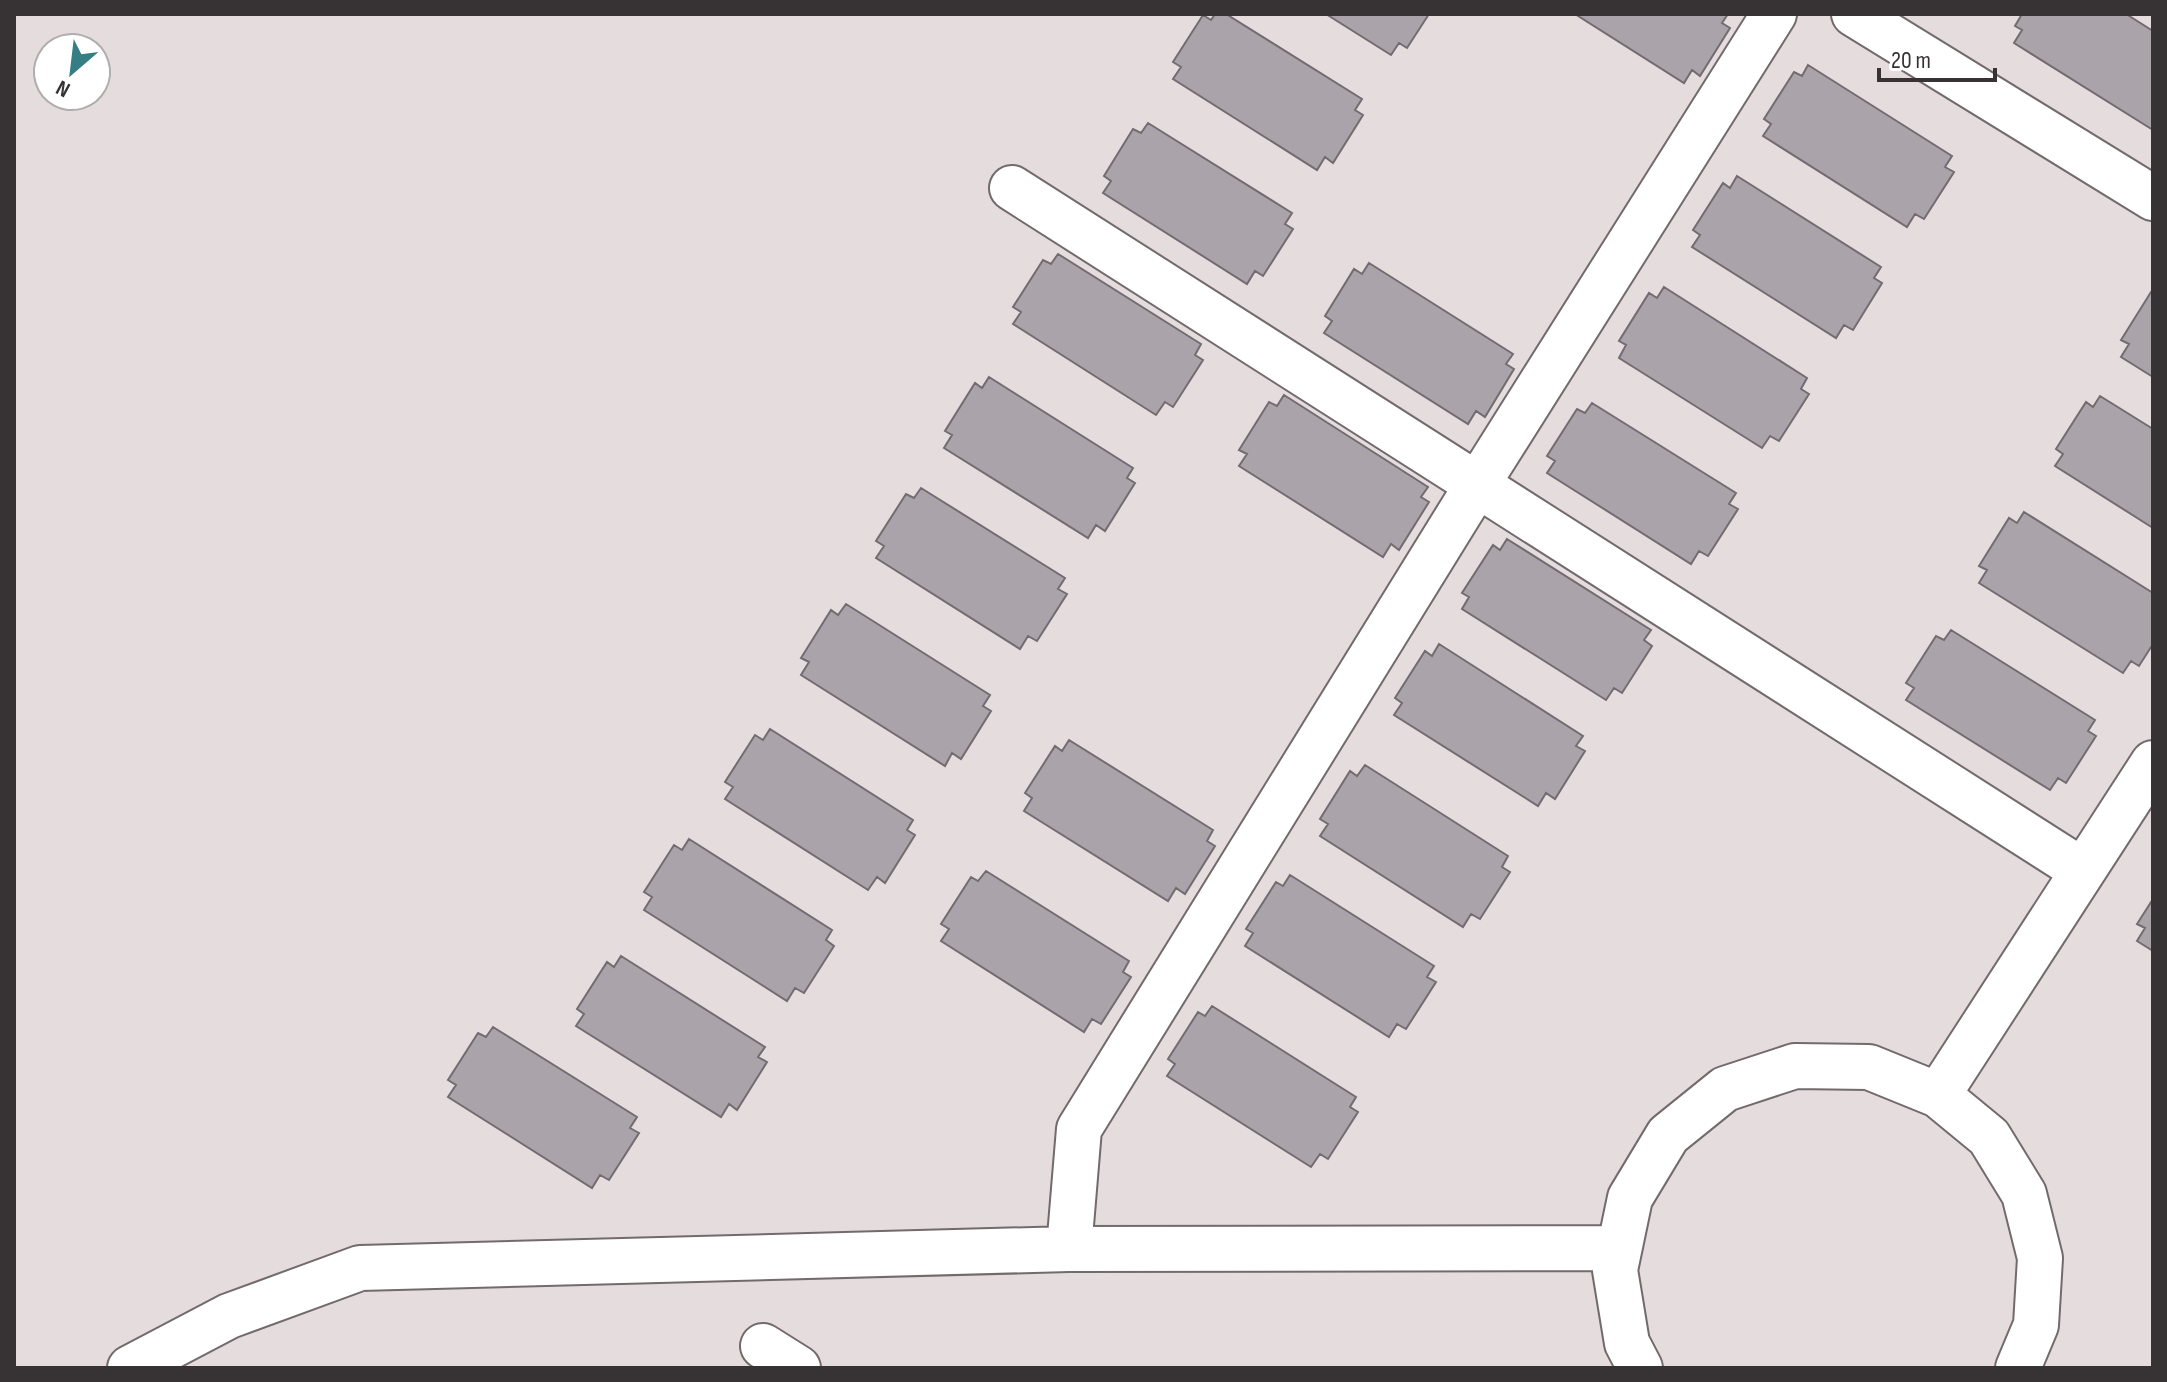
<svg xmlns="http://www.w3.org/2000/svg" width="2167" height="1382" viewBox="0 0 2167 1382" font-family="'Sofia Sans Condensed',sans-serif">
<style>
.building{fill:#aaa4aa;stroke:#726c71;stroke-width:2}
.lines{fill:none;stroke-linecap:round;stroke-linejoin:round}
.street-casing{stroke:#726a6c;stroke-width:48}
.street{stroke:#fff;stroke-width:44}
</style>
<rect width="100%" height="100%" fill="#e5dcde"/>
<path class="building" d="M 1215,14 L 1226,14 L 1362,99 L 1355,110 L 1363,115 L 1333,163 L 1325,157 L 1317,170 L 1173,79 L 1181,67 L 1173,62 L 1203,15 L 1211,20 Z
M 1326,14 L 1429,14 L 1407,48 L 1399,43 L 1391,55 Z
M 1575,14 L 1728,14 L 1722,23 L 1730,28 L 1700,76 L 1692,70 L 1684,83 Z
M 2022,14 L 2126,14 L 2153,31 L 2153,130 L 2014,43 L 2022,30 L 2015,26 Z
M 1808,65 L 1952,156 L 1945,167 L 1954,172 L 1924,219 L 1915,214 L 1907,227 L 1763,136 L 1771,124 L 1764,119 L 1794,72 L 1802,76 Z
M 1148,123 L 1292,213 L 1285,224 L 1293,229 L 1263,276 L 1255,271 L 1247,284 L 1103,193 L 1111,181 L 1104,176 L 1133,129 L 1141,133 Z
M 1737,176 L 1881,267 L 1874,278 L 1882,283 L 1853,330 L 1844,325 L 1836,338 L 1692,247 L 1700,235 L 1693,230 L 1723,183 L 1730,188 Z
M 1058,254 L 1201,344 L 1195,355 L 1203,360 L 1173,407 L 1165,402 L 1156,415 L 1013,324 L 1021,312 L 1013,307 L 1043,260 L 1051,264 Z
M 1369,263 L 1513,354 L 1506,364 L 1514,369 L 1485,417 L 1476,411 L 1468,424 L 1324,333 L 1332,321 L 1325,316 L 1354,269 L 1362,274 Z
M 1664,287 L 1807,378 L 1801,389 L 1809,394 L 1779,441 L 1770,436 L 1762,448 L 1619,358 L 1626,345 L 1619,341 L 1649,293 L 1657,298 Z
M 2151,292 L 2153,293 L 2153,377 L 2121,357 L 2129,344 L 2121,340 Z
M 989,377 L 1133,468 L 1127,478 L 1135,483 L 1105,531 L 1096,525 L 1088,538 L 944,448 L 952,435 L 945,431 L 975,383 L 982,388 Z
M 1284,395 L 1428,487 L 1421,497 L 1429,502 L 1399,550 L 1391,544 L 1383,557 L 1239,466 L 1247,454 L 1239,450 L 1269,402 L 1277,406 Z
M 2100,396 L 2153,429 L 2153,528 L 2055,466 L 2063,454 L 2056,449 L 2086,402 L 2093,407 Z
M 1592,403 L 1736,493 L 1729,504 L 1738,509 L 1708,556 L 1699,551 L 1691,564 L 1547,473 L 1555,461 L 1547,456 L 1577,409 L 1585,413 Z
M 921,488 L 1065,578 L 1058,589 L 1067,594 L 1037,641 L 1028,636 L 1020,649 L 876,558 L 884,546 L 876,541 L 906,494 L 914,498 Z
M 2024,512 L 2153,593 L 2153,644 L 2139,666 L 2131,661 L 2123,673 L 1979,583 L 1987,570 L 1979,566 L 2009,518 L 2017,523 Z
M 1507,539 L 1651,630 L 1644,640 L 1652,646 L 1622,693 L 1614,688 L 1606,700 L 1462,609 L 1469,597 L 1462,593 L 1493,545 L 1500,550 Z
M 846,604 L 990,695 L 983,706 L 991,711 L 961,759 L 952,753 L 945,766 L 801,675 L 809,662 L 801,658 L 831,610 L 838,615 Z
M 1951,630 L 2095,720 L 2088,731 L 2096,736 L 2066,783 L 2058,778 L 2050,790 L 1906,700 L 1914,688 L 1906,683 L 1936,636 L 1944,640 Z
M 1439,644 L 1583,736 L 1576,746 L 1585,751 L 1555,799 L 1546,793 L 1538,806 L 1394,715 L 1402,703 L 1395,698 L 1425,651 L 1432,656 Z
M 770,729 L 913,820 L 907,830 L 915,835 L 885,883 L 877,877 L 868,890 L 725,799 L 733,787 L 725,782 L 755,735 L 763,740 Z
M 1069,740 L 1213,830 L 1207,841 L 1215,846 L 1185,894 L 1176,888 L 1168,901 L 1024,811 L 1032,798 L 1025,793 L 1055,746 L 1062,751 Z
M 1365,765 L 1508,856 L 1502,867 L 1510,872 L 1480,919 L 1471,914 L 1463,927 L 1320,836 L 1328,824 L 1320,819 L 1350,771 L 1357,776 Z
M 689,839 L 832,930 L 826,940 L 834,946 L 804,993 L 795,988 L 787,1001 L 644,910 L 652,897 L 644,892 L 674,845 L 682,850 Z
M 986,871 L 1129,961 L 1123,972 L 1131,977 L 1101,1024 L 1092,1019 L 1084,1032 L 941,941 L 949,929 L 941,924 L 971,877 L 978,881 Z
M 1290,875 L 1434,966 L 1427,977 L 1436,982 L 1406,1029 L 1397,1024 L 1389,1037 L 1245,946 L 1253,933 L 1246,929 L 1276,882 L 1283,886 Z
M 2153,899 L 2153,951 L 2137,941 L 2145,928 L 2137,924 Z
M 621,956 L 765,1047 L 758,1057 L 767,1062 L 737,1110 L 729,1104 L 721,1117 L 576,1026 L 584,1014 L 577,1009 L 607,962 L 614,967 Z
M 1212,1006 L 1356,1097 L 1350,1107 L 1358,1112 L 1328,1159 L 1320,1154 L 1311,1167 L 1167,1076 L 1175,1064 L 1168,1059 L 1198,1012 L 1205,1016 Z
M 493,1027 L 637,1117 L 630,1128 L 639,1133 L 609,1180 L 600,1175 L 592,1188 L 448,1097 L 456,1085 L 448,1080 L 478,1033 L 486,1037 Z"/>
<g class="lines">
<g class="street-casing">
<path id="street" d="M 1854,14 L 2153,198
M 1012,188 L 2083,871
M 1938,1095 L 2153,763
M 1069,1249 L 1079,1129 L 1477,485 L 1774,14
M 763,1346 L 798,1368
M 130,1368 L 229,1316 L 360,1268 L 1069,1249 L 1619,1248
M 1640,1368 L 1627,1343 L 1615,1270 L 1630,1198 L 1668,1135 L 1725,1089 L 1795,1066 L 1869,1067 L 1938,1095 L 1989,1137 L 2024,1194 L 2040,1258 L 2036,1325 L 2018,1368"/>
</g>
<use href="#street" class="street"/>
</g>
<rect width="2167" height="1382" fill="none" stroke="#373334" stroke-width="32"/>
<g transform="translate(72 72) rotate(208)"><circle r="38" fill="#ffffff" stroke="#afadae" stroke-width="2"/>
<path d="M0-6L14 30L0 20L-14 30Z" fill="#357e83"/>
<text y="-12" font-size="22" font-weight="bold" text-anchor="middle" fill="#373334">N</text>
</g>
<path d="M1879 68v12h116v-12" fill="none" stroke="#373334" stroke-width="4"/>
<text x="1891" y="68" font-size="24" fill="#373334" stroke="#ffffff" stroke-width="6" paint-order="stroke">20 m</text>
</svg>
